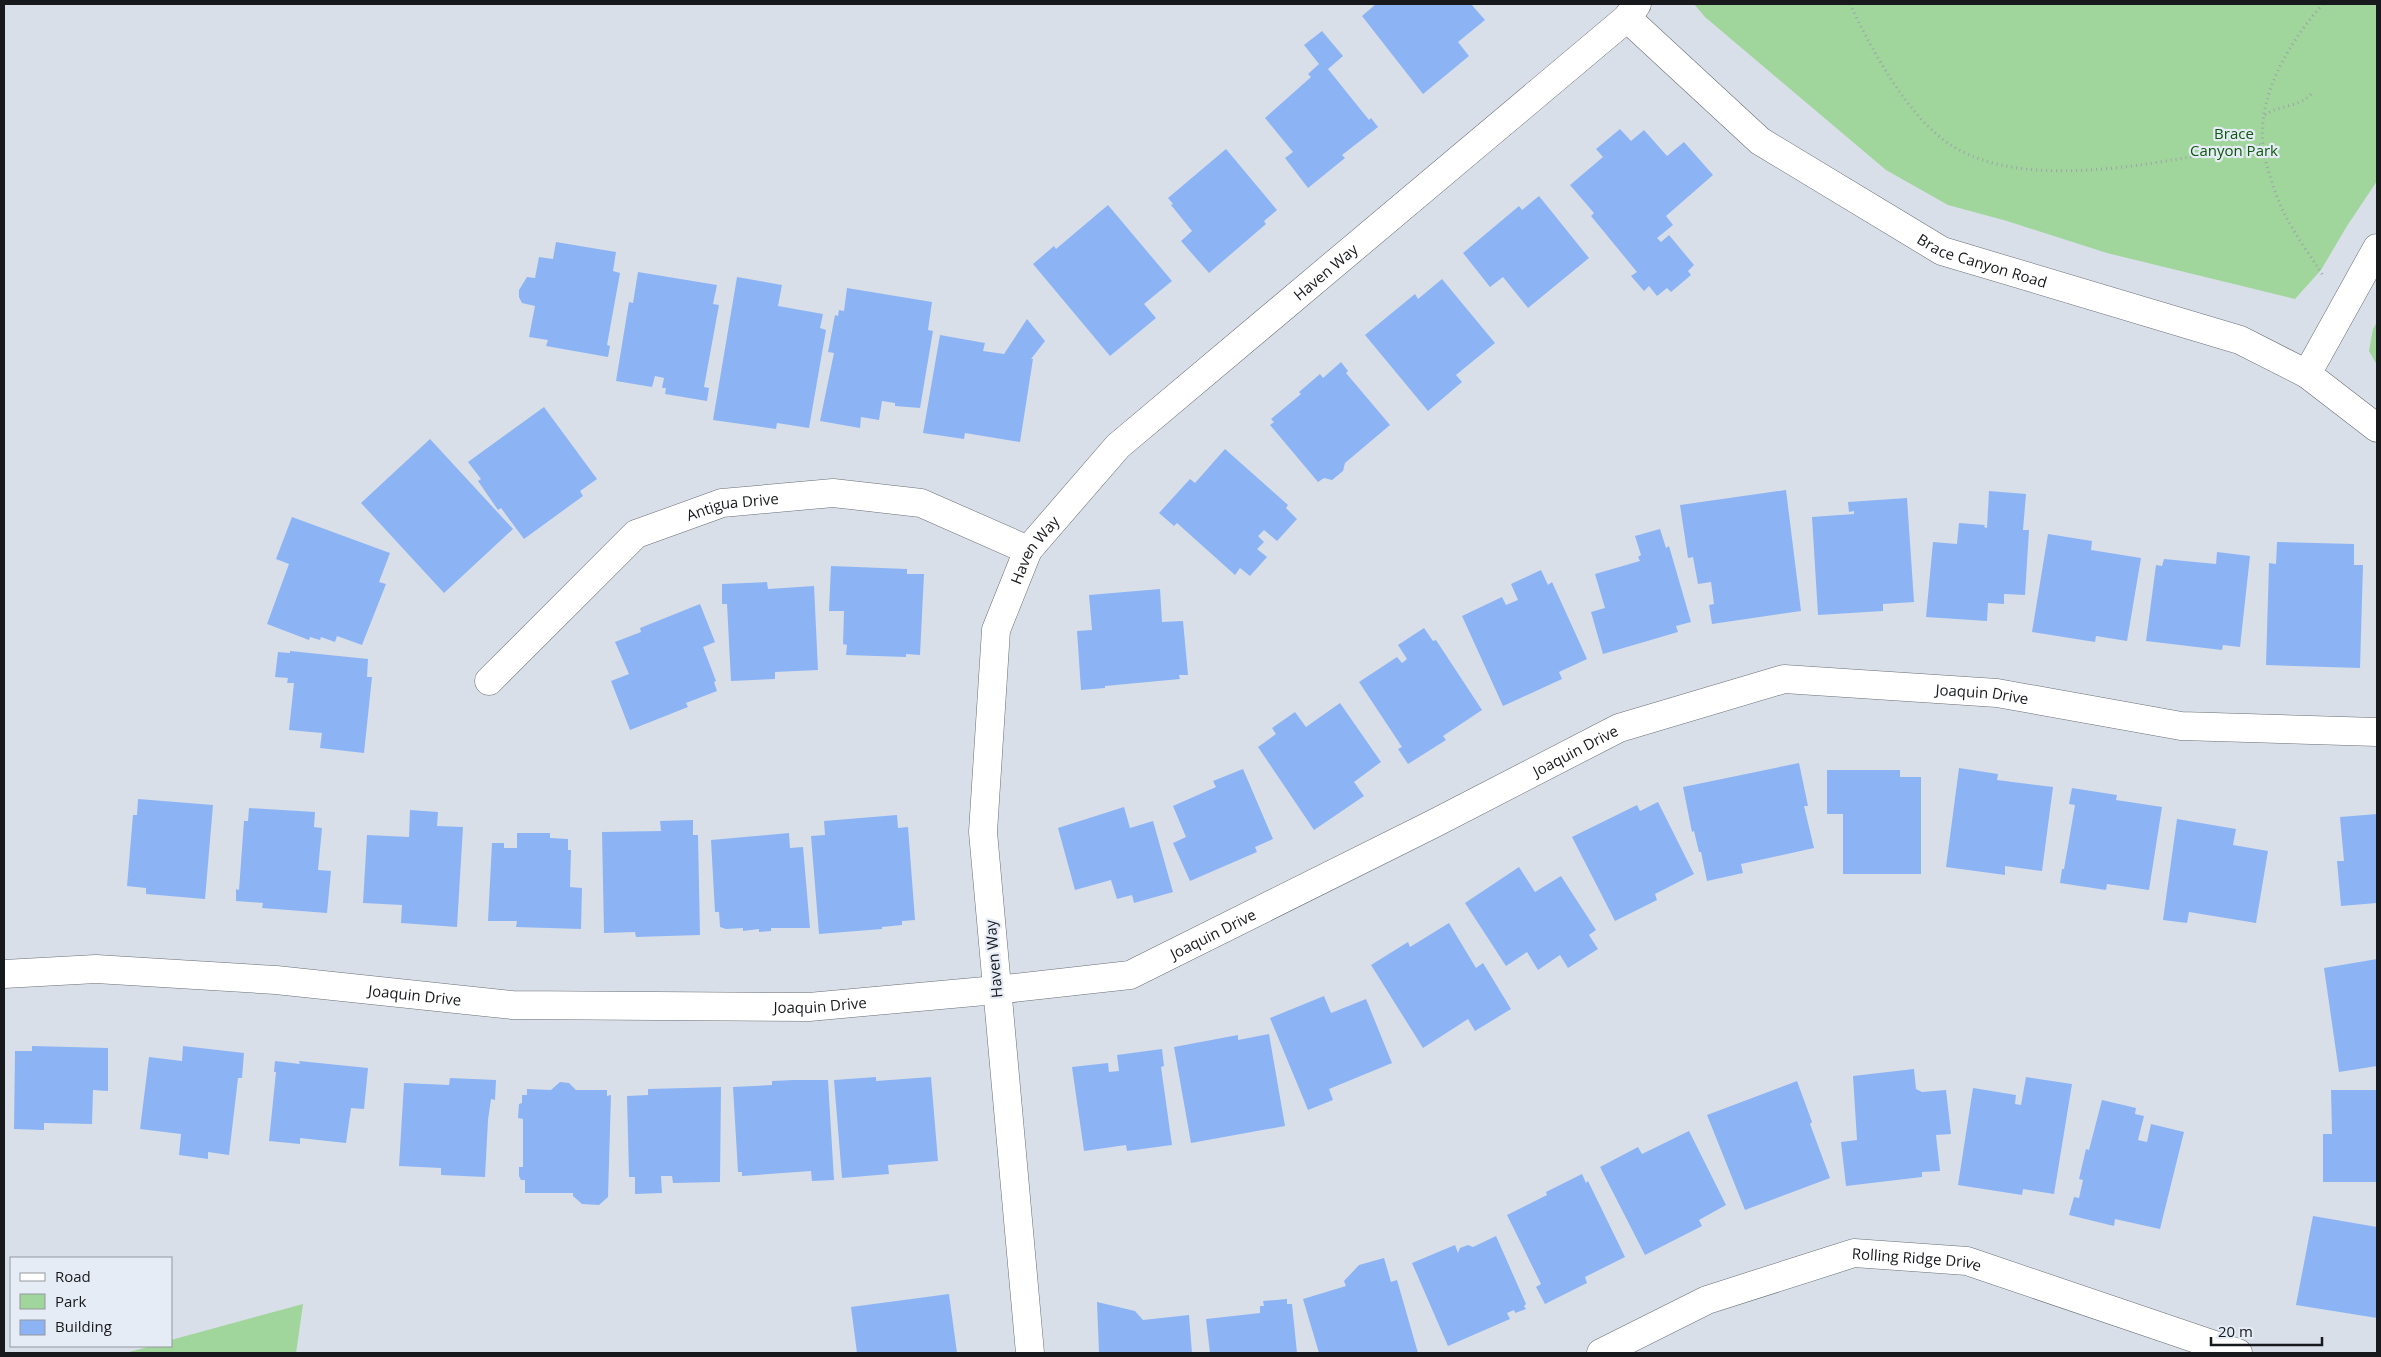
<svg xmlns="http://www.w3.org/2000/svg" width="2381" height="1357" viewBox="0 0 2381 1357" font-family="'Open Sans',sans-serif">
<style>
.green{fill:#a0d59b}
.building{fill:#8cb4f5}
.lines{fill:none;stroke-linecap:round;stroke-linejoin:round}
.street-casing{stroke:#696e76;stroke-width:29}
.path{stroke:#9ea3aa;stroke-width:3;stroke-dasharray:1 4;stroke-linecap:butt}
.street{stroke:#fff;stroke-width:28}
.labels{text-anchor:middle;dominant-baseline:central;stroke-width:4.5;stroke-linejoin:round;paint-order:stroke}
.park-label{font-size:15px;fill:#0d580c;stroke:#e6ecf6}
.street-label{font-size:15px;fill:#17191c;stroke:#e6ecf6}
</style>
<rect width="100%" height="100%" fill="#d9dfe8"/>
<path class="green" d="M 1694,4 L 2377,4 L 2377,181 L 2347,226 L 2321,270 L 2295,299 L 2107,253 L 2007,221 L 1948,205 L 1886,170 L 1705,17 Z
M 2377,322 L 2377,365 L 2369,351 L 2373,329 Z
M 303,1304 L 296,1353 L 125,1353 L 152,1346 L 171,1346 L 171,1340 Z"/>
<path class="building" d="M 1376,4 L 1471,4 L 1485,20 L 1458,42 L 1469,56 L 1423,94 L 1362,16 Z
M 1322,31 L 1343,56 L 1328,69 L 1369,120 L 1371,118 L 1378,127 L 1342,155 L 1345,158 L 1308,188 L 1285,158 L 1293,152 L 1265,118 L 1311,77 L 1308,74 L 1319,64 L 1304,45 Z
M 1620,129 L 1631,141 L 1644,130 L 1667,156 L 1684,142 L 1713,175 L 1666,216 L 1673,225 L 1657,238 L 1661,242 L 1669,235 L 1694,265 L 1688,271 L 1691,275 L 1671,292 L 1667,288 L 1657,296 L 1649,286 L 1644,291 L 1631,276 L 1637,272 L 1591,216 L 1594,213 L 1570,185 L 1603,157 L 1596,149 Z
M 1226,149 L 1277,210 L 1264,221 L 1266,224 L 1209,273 L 1181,241 L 1192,231 L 1171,205 L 1173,204 L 1168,198 Z
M 1539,196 L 1589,258 L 1528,308 L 1503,277 L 1490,287 L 1463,253 L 1519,206 L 1522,210 Z
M 1108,205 L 1172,281 L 1144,304 L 1156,318 L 1110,356 L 1033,264 L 1054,246 L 1056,249 Z
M 556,242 L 616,252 L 613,271 L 620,273 L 607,345 L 610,346 L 608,357 L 546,346 L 548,340 L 529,337 L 535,306 L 522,303 L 519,297 L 519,290 L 527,277 L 535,278 L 539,257 L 553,259 Z
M 638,272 L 717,285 L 713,304 L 719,305 L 704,387 L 709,388 L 707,401 L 665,394 L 666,388 L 662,388 L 664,378 L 655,376 L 652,387 L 616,381 L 629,302 L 633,303 Z
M 737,277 L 782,285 L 778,306 L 823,314 L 820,328 L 826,330 L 809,428 L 777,423 L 776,429 L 713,420 Z
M 1442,279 L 1495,343 L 1456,375 L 1462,382 L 1428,411 L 1365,335 L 1415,294 L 1418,299 Z
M 847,288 L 932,302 L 928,330 L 933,331 L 920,408 L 895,406 L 895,403 L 882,401 L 879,420 L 861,417 L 860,428 L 820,421 L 834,353 L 828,352 L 835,315 L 838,316 L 839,310 L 844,311 Z
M 1027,319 L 1045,341 L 1031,359 L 1033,359 L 1020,442 L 965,433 L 964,439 L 923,433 L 940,335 L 985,343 L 983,351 L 1004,354 Z
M 1341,362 L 1348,371 L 1346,373 L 1390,425 L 1345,463 L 1343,471 L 1332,480 L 1324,478 L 1318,482 L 1270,425 L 1274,422 L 1271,419 L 1301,394 L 1299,392 L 1320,374 L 1323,378 Z
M 544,407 L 597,479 L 580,491 L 583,496 L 524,539 L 501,508 L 498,510 L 478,481 L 481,479 L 468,462 Z
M 430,439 L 513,529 L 444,593 L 361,503 Z
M 1225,449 L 1288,505 L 1286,508 L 1297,519 L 1277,541 L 1264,530 L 1258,536 L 1264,542 L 1257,549 L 1267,557 L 1250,576 L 1240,568 L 1235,575 L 1177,523 L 1174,526 L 1159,513 L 1190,479 L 1195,483 Z
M 1786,490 L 1801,611 L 1712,624 L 1709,605 L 1714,604 L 1711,582 L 1698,584 L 1693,557 L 1688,558 L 1680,505 Z
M 1989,491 L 2026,494 L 2023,530 L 2029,530 L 2025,595 L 2004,594 L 2004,604 L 1988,603 L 1987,621 L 1926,617 L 1933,542 L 1957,544 L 1959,523 L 1985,525 L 1984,527 L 1987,528 Z
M 1907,498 L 1914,602 L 1883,604 L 1883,611 L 1818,615 L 1812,517 L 1854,514 L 1854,511 L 1849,512 L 1848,502 Z
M 292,517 L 390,553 L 379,582 L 386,584 L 362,645 L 337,636 L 335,642 L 321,637 L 320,640 L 310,637 L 309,640 L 267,624 L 289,564 L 276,559 Z
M 1660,529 L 1666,548 L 1669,546 L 1691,622 L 1676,626 L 1678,632 L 1603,654 L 1591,612 L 1605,608 L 1595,574 L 1640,561 L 1638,557 L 1641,555 L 1635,536 Z
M 2048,534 L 2092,541 L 2091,550 L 2141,558 L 2127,641 L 2096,636 L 2095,642 L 2032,632 Z
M 2277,542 L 2354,544 L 2354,565 L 2363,565 L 2360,668 L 2266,665 L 2269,563 L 2276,564 Z
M 2217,552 L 2250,556 L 2240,647 L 2223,645 L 2222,650 L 2146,641 L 2156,565 L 2162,566 L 2164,559 L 2216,564 Z
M 831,566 L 907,569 L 907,574 L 924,574 L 920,655 L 906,654 L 906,657 L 846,655 L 847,645 L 843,644 L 844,611 L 829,611 Z
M 1541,570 L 1548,585 L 1552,582 L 1587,659 L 1559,672 L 1562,679 L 1503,706 L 1462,616 L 1502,597 L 1506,605 L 1518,600 L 1511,584 Z
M 767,582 L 768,589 L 814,586 L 818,670 L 775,672 L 775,679 L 731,681 L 727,604 L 722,604 L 722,584 Z
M 1160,589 L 1162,622 L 1183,621 L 1188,675 L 1179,675 L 1180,679 L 1105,686 L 1105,688 L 1081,690 L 1077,631 L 1092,630 L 1089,595 Z
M 700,604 L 715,642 L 703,647 L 716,681 L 714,682 L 717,691 L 686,703 L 688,707 L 630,730 L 611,681 L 629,674 L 615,642 L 641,632 L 640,628 Z
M 1424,628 L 1433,641 L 1436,640 L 1482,710 L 1443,736 L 1446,740 L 1408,764 L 1398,749 L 1402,747 L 1359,682 L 1397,657 L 1402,663 L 1407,659 L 1398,645 Z
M 290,651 L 368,659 L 367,677 L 372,677 L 364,753 L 320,748 L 322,733 L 289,730 L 294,683 L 287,683 L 288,678 L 275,677 L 278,652 L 290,653 Z
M 1340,703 L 1381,762 L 1354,782 L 1364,796 L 1314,830 L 1258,747 L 1276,734 L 1272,728 L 1295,712 L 1306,727 Z
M 1799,763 L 1808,806 L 1804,806 L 1814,848 L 1741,864 L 1743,873 L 1707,881 L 1701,852 L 1699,852 L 1694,831 L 1692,832 L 1683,787 Z
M 1959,768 L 1998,774 L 1997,780 L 2053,787 L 2042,871 L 2005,866 L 2005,875 L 1946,867 Z
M 1243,769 L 1273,839 L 1255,847 L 1257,852 L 1190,881 L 1173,843 L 1186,837 L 1173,806 L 1216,787 L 1213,781 Z
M 1827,770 L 1900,770 L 1900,777 L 1921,777 L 1921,874 L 1843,874 L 1843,814 L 1827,814 Z
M 2072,788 L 2117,795 L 2116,800 L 2162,807 L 2149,890 L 2107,884 L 2106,890 L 2060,883 L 2062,869 L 2064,869 L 2075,805 L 2069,804 Z
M 138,799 L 213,805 L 205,899 L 146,894 L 146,888 L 127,886 L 133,815 L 137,815 Z
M 1658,802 L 1694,874 L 1655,894 L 1657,900 L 1615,921 L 1572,837 L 1637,805 L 1640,811 Z
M 1124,807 L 1130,828 L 1153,821 L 1173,892 L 1134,903 L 1132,895 L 1117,899 L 1111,880 L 1075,890 L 1058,828 Z
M 249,808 L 315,812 L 314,827 L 322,828 L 318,870 L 331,871 L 327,913 L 262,908 L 263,903 L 236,901 L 236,889 L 239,890 L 244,821 L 248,821 Z
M 410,810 L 438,812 L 437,826 L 463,827 L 457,927 L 401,923 L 402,905 L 363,903 L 367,835 L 409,837 Z
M 2377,814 L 2377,903 L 2341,906 L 2337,861 L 2344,861 L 2340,817 Z
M 897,815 L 898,828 L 908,827 L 915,920 L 902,921 L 902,925 L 882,927 L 882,929 L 819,934 L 811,836 L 825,835 L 824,821 Z
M 2177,819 L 2236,829 L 2233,845 L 2268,851 L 2256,923 L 2189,912 L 2187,923 L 2163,920 Z
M 693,820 L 693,835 L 698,835 L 700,935 L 636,937 L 635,932 L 604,933 L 602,832 L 661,831 L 660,821 Z
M 517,833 L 550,833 L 550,838 L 568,839 L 568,850 L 571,850 L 570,887 L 582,888 L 581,929 L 516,927 L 517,921 L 488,921 L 492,843 L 504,843 L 504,848 L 517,848 Z
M 789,833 L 790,848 L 803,847 L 810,928 L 771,928 L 771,931 L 759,932 L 759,929 L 743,931 L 743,928 L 726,929 L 720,927 L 719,912 L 715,912 L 711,840 Z
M 1519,867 L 1535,892 L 1561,876 L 1596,930 L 1589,935 L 1598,949 L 1568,968 L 1560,955 L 1538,970 L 1527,952 L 1506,966 L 1465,903 Z
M 1449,923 L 1476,968 L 1483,963 L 1511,1009 L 1475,1031 L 1468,1019 L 1423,1048 L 1371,965 L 1408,942 L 1410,947 Z
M 2377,959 L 2377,1066 L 2339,1072 L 2324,968 Z
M 1324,996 L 1331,1013 L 1366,999 L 1392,1063 L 1329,1089 L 1333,1100 L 1308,1110 L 1270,1018 Z
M 1269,1034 L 1285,1126 L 1191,1143 L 1174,1047 L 1238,1035 L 1238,1040 Z
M 32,1046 L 108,1048 L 108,1091 L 93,1090 L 92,1124 L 44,1123 L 44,1130 L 14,1129 L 15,1051 L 32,1051 Z
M 183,1046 L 244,1053 L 242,1078 L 238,1078 L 229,1155 L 208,1152 L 208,1159 L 179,1155 L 181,1134 L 140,1129 L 149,1057 L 182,1061 Z
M 1162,1049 L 1164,1066 L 1161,1067 L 1172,1145 L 1127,1151 L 1126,1145 L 1084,1151 L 1072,1067 L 1108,1063 L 1109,1072 L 1119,1071 L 1117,1055 Z
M 275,1061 L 300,1064 L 299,1061 L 368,1068 L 364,1109 L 351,1108 L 346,1143 L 300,1138 L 300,1144 L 269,1141 L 276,1072 L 274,1072 Z
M 1914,1069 L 1916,1089 L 1922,1092 L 1946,1090 L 1951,1134 L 1936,1135 L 1940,1171 L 1922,1172 L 1922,1177 L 1846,1186 L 1841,1142 L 1857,1140 L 1853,1076 Z
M 876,1077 L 876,1081 L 931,1077 L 938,1161 L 888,1165 L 889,1174 L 842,1178 L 834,1080 Z
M 2026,1077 L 2072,1084 L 2054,1194 L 2023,1189 L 2022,1195 L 1958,1185 L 1973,1088 L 2016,1095 L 2015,1104 L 2021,1105 Z
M 450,1078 L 496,1080 L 495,1100 L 491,1099 L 488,1120 L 485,1177 L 441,1175 L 441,1168 L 399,1166 L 404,1083 L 449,1085 Z
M 794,1080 L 828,1080 L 834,1180 L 812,1181 L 811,1171 L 742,1176 L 742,1172 L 738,1172 L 733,1087 L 772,1085 L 772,1081 Z
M 1797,1081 L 1812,1122 L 1810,1124 L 1830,1178 L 1745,1210 L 1707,1115 Z
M 560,1082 L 569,1083 L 576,1090 L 607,1090 L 607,1096 L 611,1095 L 608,1197 L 599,1205 L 582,1204 L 573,1196 L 573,1193 L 525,1193 L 525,1180 L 521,1180 L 519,1176 L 519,1167 L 523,1167 L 523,1119 L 518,1118 L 519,1104 L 522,1103 L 522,1095 L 527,1095 L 527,1089 L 551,1090 Z
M 721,1087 L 720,1182 L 673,1183 L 672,1176 L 661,1176 L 662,1193 L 635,1194 L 635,1177 L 629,1177 L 627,1096 L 648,1095 L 648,1089 Z
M 2331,1090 L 2377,1090 L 2377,1182 L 2323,1182 L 2323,1134 L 2332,1134 Z
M 2102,1100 L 2136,1108 L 2135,1114 L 2144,1116 L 2138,1140 L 2147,1142 L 2151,1124 L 2184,1132 L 2160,1229 L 2115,1219 L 2114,1226 L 2069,1215 L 2074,1197 L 2079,1198 L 2083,1180 L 2079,1179 L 2086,1149 L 2089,1150 Z
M 1689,1131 L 1726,1205 L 1699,1220 L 1702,1226 L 1645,1255 L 1600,1167 L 1638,1147 L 1642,1154 Z
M 1582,1174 L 1586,1183 L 1588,1181 L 1625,1257 L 1585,1277 L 1587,1283 L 1545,1304 L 1536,1287 L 1541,1284 L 1507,1215 L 1547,1195 L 1546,1192 Z
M 2313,1216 L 2377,1227 L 2377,1318 L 2296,1305 Z
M 1496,1236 L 1526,1304 L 1524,1306 L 1526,1309 L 1515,1313 L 1514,1310 L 1507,1313 L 1510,1319 L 1448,1346 L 1412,1263 L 1455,1245 L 1458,1253 L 1460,1248 L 1468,1245 L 1473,1247 Z
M 1384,1258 L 1391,1282 L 1397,1280 L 1418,1353 L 1319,1353 L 1303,1299 L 1346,1286 L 1344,1281 L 1359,1265 Z
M 949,1294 L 957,1353 L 857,1353 L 851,1307 Z
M 1287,1299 L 1287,1304 L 1292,1304 L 1297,1353 L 1210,1353 L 1206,1319 L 1260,1313 L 1260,1306 L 1264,1306 L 1263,1301 Z
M 1097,1302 L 1135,1311 L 1143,1320 L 1189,1315 L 1192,1353 L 1099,1353 Z"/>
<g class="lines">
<g class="street-casing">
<g id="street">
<path id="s1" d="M 1627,18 L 1760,141 L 1942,251 L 2240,340 L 2307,374 L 2377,428"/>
<path d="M 2307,374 L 2377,248"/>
<path id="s2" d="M 489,681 L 636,534 L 722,503 L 833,493 L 921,503 L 1028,550"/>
<path id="s3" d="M 4,974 L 96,969 L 276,980 L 512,1005 L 809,1007 L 996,990 L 1130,975 L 1433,824 L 1619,728 L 1784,679 L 1997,693 L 2181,726 L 2377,732"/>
<path id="s4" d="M 1030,1353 L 983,832 L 996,630 L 1028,550 L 1118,446 L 1627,18 L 1637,4"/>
<path id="s5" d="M 1601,1353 L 1707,1300 L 1854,1253 L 1967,1261 L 2238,1353"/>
</g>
</g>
<path class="path" d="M 1850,4 C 1871,49 1910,121 1954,147 C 2034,195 2175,158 2264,144
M 2323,4 C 2288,43 2252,103 2265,158 C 2269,175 2275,193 2282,209 C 2293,232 2310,255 2324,277
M 2265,115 C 2280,104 2299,108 2311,94"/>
<use href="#street" class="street"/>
</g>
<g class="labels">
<g class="park-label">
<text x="2234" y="133">Brace<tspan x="2234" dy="17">Canyon Park</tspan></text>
</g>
<g class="street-label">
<text stroke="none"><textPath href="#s1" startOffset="435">Brace Canyon Road</textPath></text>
<text stroke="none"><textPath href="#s4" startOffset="1220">Haven Way</textPath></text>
<text stroke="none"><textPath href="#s2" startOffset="309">Antigua Drive</textPath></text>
<text stroke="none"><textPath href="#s4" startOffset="815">Haven Way</textPath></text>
<text stroke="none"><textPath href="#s3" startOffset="2048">Joaquin Drive</textPath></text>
<text stroke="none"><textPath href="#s3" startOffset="1628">Joaquin Drive</textPath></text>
<text stroke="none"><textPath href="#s3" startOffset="1222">Joaquin Drive</textPath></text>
<text transform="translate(993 959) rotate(-95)">Haven Way</text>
<text stroke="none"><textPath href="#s3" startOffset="412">Joaquin Drive</textPath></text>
<text stroke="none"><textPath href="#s3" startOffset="818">Joaquin Drive</textPath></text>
<text stroke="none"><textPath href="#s5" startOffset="336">Rolling Ridge Drive</textPath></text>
</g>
</g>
<rect width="2381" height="1357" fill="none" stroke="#17191c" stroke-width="10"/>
<rect x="10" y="1257" width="162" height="90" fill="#e6ecf6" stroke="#93989f"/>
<rect x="20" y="1273" width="25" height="8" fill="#ffffff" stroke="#93989f"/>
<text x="55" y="1282" font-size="15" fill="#17191c">Road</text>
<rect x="20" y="1294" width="25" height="15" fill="#a0d59b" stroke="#93989f"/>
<text x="55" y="1307" font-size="15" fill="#17191c">Park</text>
<rect x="20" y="1320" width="25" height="15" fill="#8cb4f5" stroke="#93989f"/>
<text x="55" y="1332" font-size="15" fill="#17191c">Building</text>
<path d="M2211 1337v8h111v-8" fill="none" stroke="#17191c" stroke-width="2.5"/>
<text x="2218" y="1337" font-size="15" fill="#17191c" stroke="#e6ecf6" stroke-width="4" paint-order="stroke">20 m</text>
</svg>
